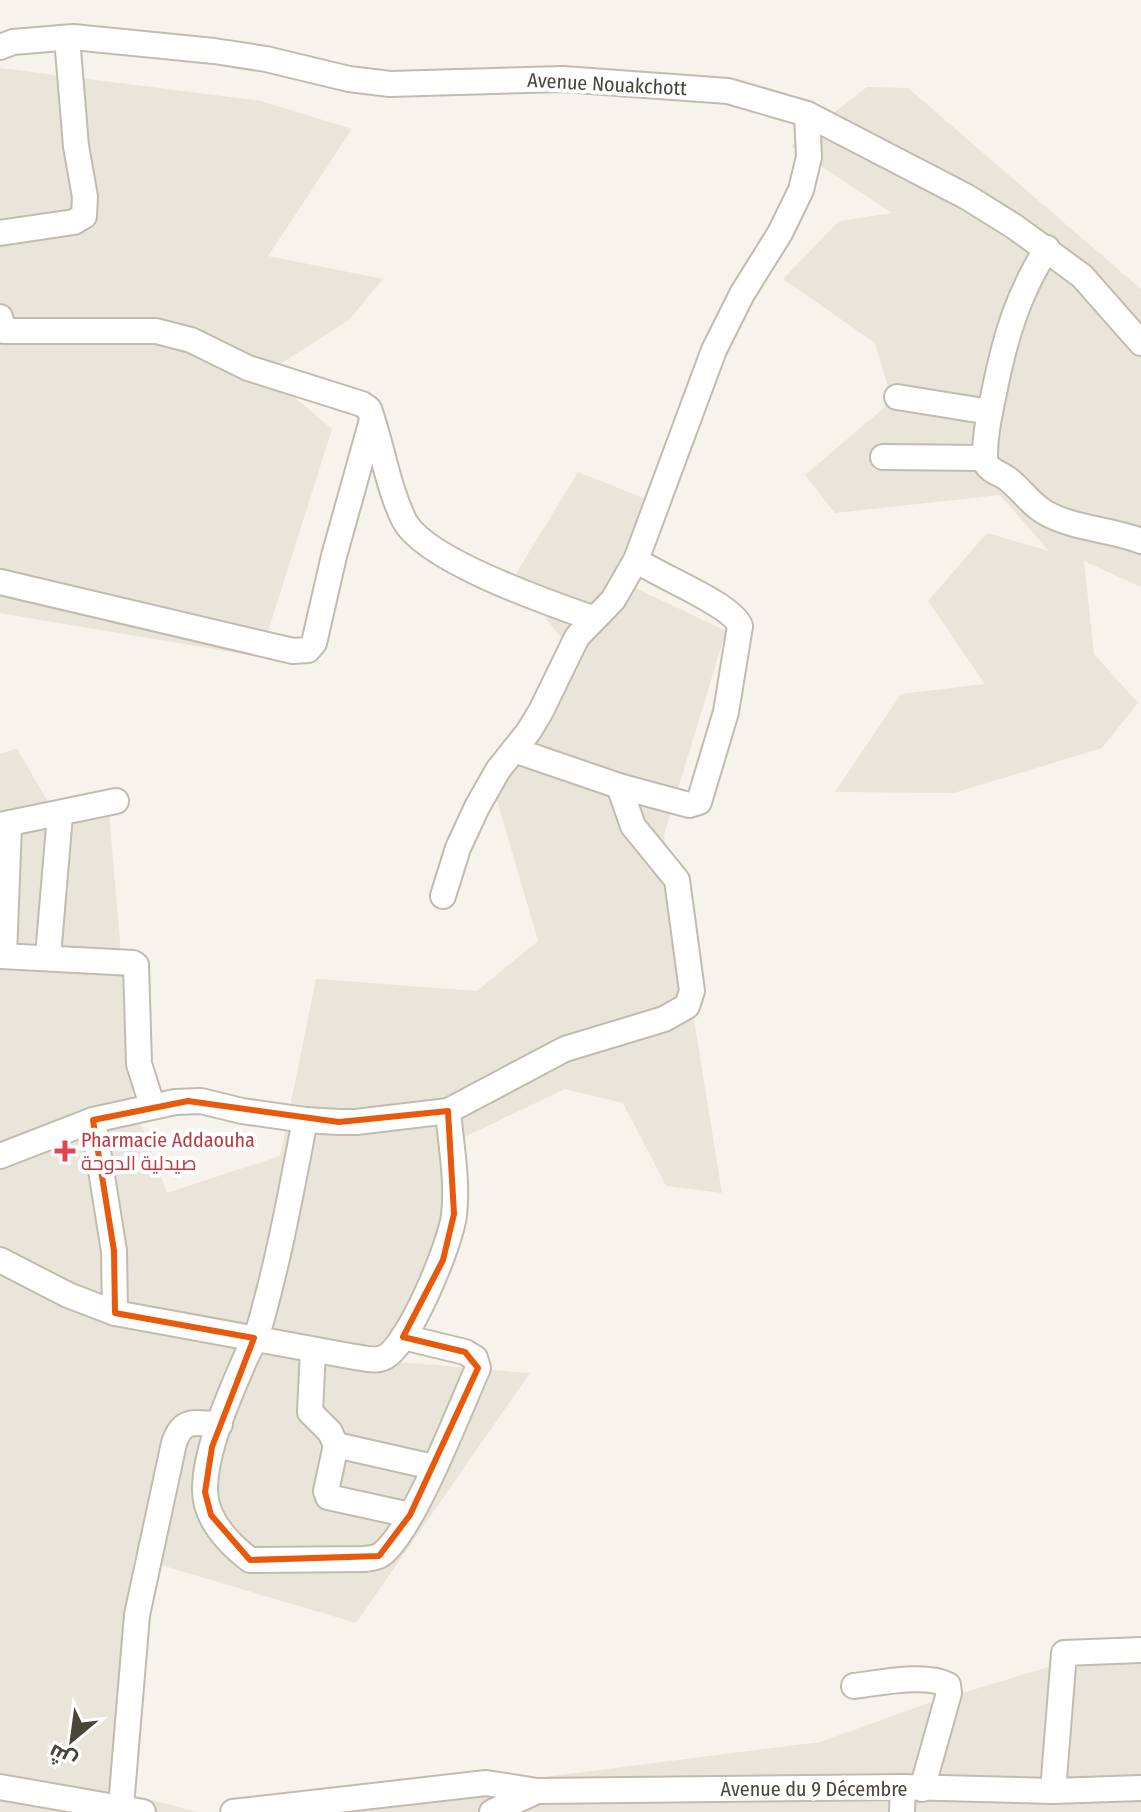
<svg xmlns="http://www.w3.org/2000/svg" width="1141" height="1812" font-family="'Fira Sans Condensed',Cairo,sans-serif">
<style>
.residential{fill:#eae5da}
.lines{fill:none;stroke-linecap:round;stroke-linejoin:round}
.minor-casing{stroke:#c2bbae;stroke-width:28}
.minor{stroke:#fff;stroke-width:24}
.marked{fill:none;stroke:#e8590c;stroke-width:6;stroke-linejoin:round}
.health-dot{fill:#e0444e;stroke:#fff;stroke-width:3}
.labels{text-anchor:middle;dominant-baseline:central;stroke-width:8;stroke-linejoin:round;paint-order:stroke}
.street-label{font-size:20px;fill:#4b4439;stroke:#fff}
.health-label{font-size:20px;fill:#be3a42;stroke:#fff;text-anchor:start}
</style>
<rect width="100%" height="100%" fill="#f6f3ec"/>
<!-- residential -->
<g class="residential">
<polygon points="0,68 261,101 352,129 268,256 383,279 349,320 266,373 332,429 260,657 0,613"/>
<polygon points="867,87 908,88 1141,289 1141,587 1084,561 1094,654 1138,703 1102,748 954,793 835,792 901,694 985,684 928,601 987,533 1049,551 1000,495 835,513 805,475 892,401 875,343 783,279 839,221 892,213 791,146"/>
<polygon points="578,472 651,501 621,581 726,631 664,835 722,1193 666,1186 623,1103 565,1089 456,1141 456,1244 400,1362 530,1373 356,1623 134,1557 109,1789 197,1812 0,1812 0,754 17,748 53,811 109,813 134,1105 167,1193 280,1156 316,979 477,991 538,941 496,797 565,643 514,577"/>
<polygon points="1141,1639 1141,1812 316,1812 458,1788 820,1742 926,1704"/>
</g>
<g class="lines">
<!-- minor casing -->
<g class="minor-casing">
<g id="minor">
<polyline points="0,47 13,42 73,37 214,51 266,59 349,79 390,84 563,79 728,91 807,114 967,197 1015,227 1082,276 1141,343"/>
<polyline points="0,233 74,222 84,216 85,197 76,146 67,38"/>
<path d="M1047,248c-29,47 -41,86 -52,140 -5,24 -11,49 -10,74 6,11 16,11 24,18 14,11 22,25 37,33 29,16 64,16 95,28"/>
<path d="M0,317l4,14h152l35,9 57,28 114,36 7,5c13,36 18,76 35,111 20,40 145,83 188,98"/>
<polyline points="897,397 990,412"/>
<polyline points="883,457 985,458"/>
<polyline points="0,582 293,651 308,650 314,643 334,556 372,420"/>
<path d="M514,750l105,36 70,19 10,-3 27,-90 14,-86c-7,-21 -81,-50 -104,-66"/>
<polyline points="0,825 116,801"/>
<polyline points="443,896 458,848 477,807 498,770 529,731 541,711 577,637 613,600 636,560 714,350 742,294 780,233 801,190 809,157 807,114"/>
<polyline points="0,956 133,963 136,965 139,1064 152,1105"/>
<polyline points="4,956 9,825"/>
<polyline points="48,956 60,815"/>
<polyline points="93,1120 114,1251 115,1313"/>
<path d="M305,1120c-14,72 -27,145 -48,215 -3,7 -7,14 -11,22 -16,37 -41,92 -41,133 0,29 23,53 45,70l115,-1c6,-1 12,-1 17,-5 32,-25 77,-144 96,-186l-3,-10 -10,-6 -62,-15"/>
<polyline points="0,1156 93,1120 175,1102 201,1101 242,1111 305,1120 339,1122 356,1122 448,1111 565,1049 664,1019 687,1006 692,991 677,880 633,826 619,786"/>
<path d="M0,1260l68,35 47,18 240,44c9,1 21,5 30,0 24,-12 66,-114 69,-142 4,-33 -3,-70 -6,-104"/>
<polyline points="313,1350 310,1412 330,1432 336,1445 326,1491 328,1497 410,1515"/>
<polyline points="336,1445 433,1467"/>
<path d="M854,1686c25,-3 72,-13 94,-1l1,8 -27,96"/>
<polyline points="0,1787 143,1812"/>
<polyline points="1053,1791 1064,1653 1141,1650"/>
<path d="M121,1806l16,-191 37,-172c9,-27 22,-19 46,-19"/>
<polyline points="233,1812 486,1783 537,1791"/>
<polyline points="492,1812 537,1791 903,1787 1053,1791 1141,1788"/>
<polyline points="902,1812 903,1787"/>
</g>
</g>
<!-- minor -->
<use href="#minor" class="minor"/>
</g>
<!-- marked area -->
<path class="marked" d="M188,1101l151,21 109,-11 6,103 -11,46 -40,77 62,15 13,16 -68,147 -31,41 -129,4 -39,-45 -6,-23 7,-45 42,-109 -139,-25 -1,-62 -21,-131z"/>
<!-- markers -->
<path class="health-dot" d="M61 1139h8v8h8v8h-8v8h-8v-8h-8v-8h8z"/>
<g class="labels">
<!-- street labels -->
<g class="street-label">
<text transform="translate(607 84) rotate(3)">Avenue Nouakchott</text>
<text x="814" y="1789">Avenue du 9 Décembre</text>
</g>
<!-- health labels -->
<g class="health-label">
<text x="81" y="1140">Pharmacie Addaouha<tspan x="81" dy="23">صيدلية الدوحة</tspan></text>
</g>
</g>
<!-- north arrow -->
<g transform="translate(72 1740) rotate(209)" stroke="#ffffff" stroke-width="6" paint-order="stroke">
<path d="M0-6L14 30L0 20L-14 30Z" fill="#4b4439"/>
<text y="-12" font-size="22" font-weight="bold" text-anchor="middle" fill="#4b4439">ش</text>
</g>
</svg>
